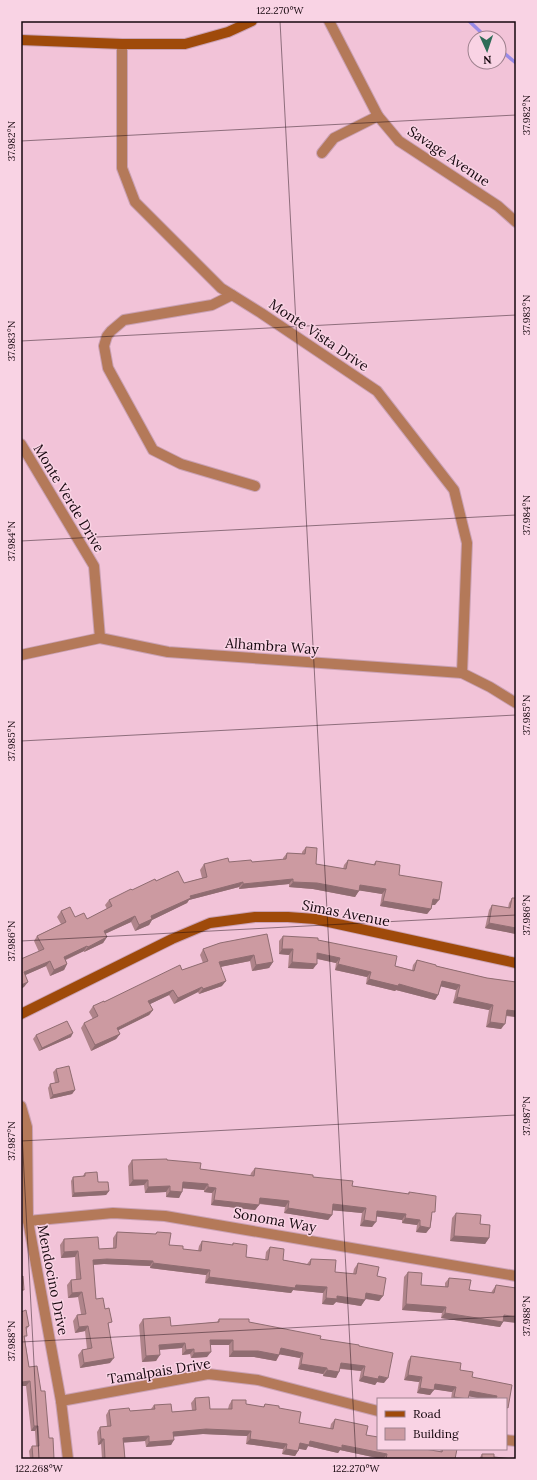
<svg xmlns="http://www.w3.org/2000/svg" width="537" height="1480" font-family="Lora,serif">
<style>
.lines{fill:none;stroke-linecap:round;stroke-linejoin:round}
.stream{stroke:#998be7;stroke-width:3.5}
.street-casing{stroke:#caa1b4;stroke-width:12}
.secondary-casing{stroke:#caa1b4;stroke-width:12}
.street{stroke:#b47959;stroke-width:10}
.secondary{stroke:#9f4a0a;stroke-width:10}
.wall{fill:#af848a}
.shaded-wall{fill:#8f6c71}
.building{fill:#cc9aa1;stroke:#8f6c71}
.ticks{fill:none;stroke:#16070e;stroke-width:1;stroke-opacity:0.45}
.labels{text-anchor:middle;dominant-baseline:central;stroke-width:3;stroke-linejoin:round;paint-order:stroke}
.street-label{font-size:14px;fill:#16070e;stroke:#f9d3e4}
.neatline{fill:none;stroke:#16070e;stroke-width:1.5}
.ticks-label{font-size:10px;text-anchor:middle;fill:#16070e}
</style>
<rect width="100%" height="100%" fill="#f2c3d8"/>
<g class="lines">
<!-- stream -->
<g class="stream">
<polyline points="469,21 487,38"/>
<polyline points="499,49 516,63"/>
</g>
<!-- street casing -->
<g class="street-casing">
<g id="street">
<polyline points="329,21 378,116 399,141 498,206 516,222"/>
<polyline points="122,44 122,168 135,202 221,288 261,313 377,391 454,490 467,543 462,673"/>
<polyline points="322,153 334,138 378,116"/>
<polyline points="232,295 212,305 124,320 111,331 107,336 104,346 108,368 153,450 181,464 255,486"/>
<polyline points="21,444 94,566 100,638"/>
<polyline points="21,655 100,638 168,652 462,673 490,687 516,703"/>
<polyline points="21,1106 27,1127 28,1221 61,1401 68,1459"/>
<polyline points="28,1221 113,1213 165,1216 516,1276"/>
<polyline points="61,1401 208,1374 258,1380 378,1411"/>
<polyline points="506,1440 516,1441"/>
</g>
</g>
<!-- secondary casing -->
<g class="secondary-casing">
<g id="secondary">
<polyline points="21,40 122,44 185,44 228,32 252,21"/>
<polyline points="21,1014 172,939 210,923 255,917 288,917 315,919 516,963"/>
</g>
</g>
<!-- street -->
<use href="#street" class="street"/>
<!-- secondary -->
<use href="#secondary" class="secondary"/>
</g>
<!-- wall -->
<g class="wall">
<polygon points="306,847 316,864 343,869 344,865 348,860 373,865 376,861 399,875 435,905 432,905 431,909 427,914 380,906 382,894 359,890 355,897 313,889 289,887 289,884 239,889 239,887 189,900 187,903 152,920 149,925 135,931 131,922 105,934 107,937 103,943 84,952 84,951 66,960 67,964 64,970 50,976 46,966 25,975 24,987 21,959 39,952 34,941 37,936 61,924 57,917 61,911 75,917 87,919 107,909 105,905 109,900 156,881 184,883 202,878 200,870 204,864 229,862 252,862 283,860 283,858 287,853 302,854 302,852"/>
<polygon points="512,898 516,934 485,928 489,910 492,905 508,908 509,903"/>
<polygon points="283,936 318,940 395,966 412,970 413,965 417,960 436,966 487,978 516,982 516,1017 506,1016 501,1029 486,1027 489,1010 453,1003 456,990 441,986 438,995 435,1000 396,990 395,991 366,984 367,977 335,970 336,963 317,959 313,969 288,968 289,955 279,954 279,941"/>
<polygon points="220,943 273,962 269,968 252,971 250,961 220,967 222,986 199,994 198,992 174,1004 169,995 150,1004 153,1010 149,1015 118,1030 120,1034 116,1039 91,1051 81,1028 84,1023 93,1019 89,1012 93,1006 104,1002 182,970 203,963 200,955 203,949"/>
<polygon points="36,1035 71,1037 39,1051 33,1039"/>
<polygon points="56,1069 75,1090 72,1094 50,1099 48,1088 50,1084 55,1083 53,1072"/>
<polygon points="132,1160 167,1160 200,1169 250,1176 251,1173 255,1168 313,1177 352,1186 408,1194 409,1192 432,1217 430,1228 426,1233 416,1232 417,1225 402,1223 402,1220 376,1216 372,1227 360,1226 362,1213 332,1210 332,1215 328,1220 284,1213 285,1207 259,1204 259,1205 255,1210 211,1205 212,1193 204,1192 204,1190 183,1188 179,1198 166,1197 166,1192 145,1193 144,1185 129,1186 128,1166"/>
<polygon points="85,1173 109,1191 106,1195 72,1197 71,1181 73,1177 82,1177"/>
<polygon points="456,1213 480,1224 489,1238 485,1244 450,1241 452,1218"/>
<polygon points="117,1232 155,1234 157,1232 169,1245 183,1249 198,1251 199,1246 202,1241 232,1245 233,1243 246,1257 265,1260 266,1252 270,1247 283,1260 307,1264 311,1259 335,1272 353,1274 354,1269 358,1263 377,1276 383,1296 379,1301 365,1299 365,1300 361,1306 336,1302 333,1305 322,1304 323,1293 293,1290 291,1293 205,1283 206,1275 157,1269 150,1268 150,1266 104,1264 93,1265 96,1299 105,1309 109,1326 110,1363 80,1368 78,1355 82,1350 87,1349 85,1331 75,1333 73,1321 77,1315 81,1314 78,1297 68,1298 67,1285 71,1280 76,1280 75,1257 61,1258 60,1245 64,1239 99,1249 113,1248 113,1238"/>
<polygon points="408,1272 421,1285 445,1287 445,1283 449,1278 469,1290 491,1293 492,1291 496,1285 503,1322 500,1327 441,1318 442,1313 402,1310 404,1277"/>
<polygon points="21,1312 29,1326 26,1330 25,1339 29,1367 49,1438 54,1459 30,1459 29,1451 32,1446 36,1446 35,1431 31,1431 26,1386"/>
<polygon points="143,1319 171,1326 217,1322 219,1319 249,1322 320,1339 359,1346 384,1383 377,1382 375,1385 359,1381 361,1371 340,1369 336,1378 323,1376 323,1374 298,1369 300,1358 280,1354 276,1361 254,1357 229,1357 229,1345 210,1345 207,1357 191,1358 190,1354 182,1355 182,1348 160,1350 156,1361 142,1362 139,1325"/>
<polygon points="411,1356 460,1370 472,1377 506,1399 484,1399 469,1396 469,1399 451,1399 452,1392 434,1389 430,1395 417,1393 419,1382 404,1380 408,1361"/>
<polygon points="195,1398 210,1409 228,1409 229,1405 232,1400 246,1404 263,1407 265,1404 279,1408 299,1423 330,1429 331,1424 335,1419 366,1435 378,1449 440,1452 441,1449 457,1449 455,1459 382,1459 340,1450 338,1453 308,1446 306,1450 299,1449 298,1451 295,1456 282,1454 283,1449 246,1444 247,1436 203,1434 174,1436 171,1445 146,1447 145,1441 124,1442 125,1459 102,1459 101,1444 98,1445 97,1432 100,1427 107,1426 106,1415 109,1410 130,1411 151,1409 154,1405 172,1412 192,1410 191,1403"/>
<polygon points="482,1454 494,1457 513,1459 479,1459"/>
</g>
<!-- shaded-wall -->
<g class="shaded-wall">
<polygon points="293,879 289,884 239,889 243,884"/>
<polygon points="243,882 239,887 189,900 187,903 152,920 149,925 135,931 139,925 151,916 190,896"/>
<polygon points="293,882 317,883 359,891 355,897 313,889 289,887"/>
<polygon points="360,885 386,889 382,894 356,890"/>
<polygon points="433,899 439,900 435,905 429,905"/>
<polygon points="383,901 431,909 427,914 380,906"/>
<polygon points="135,916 131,922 100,936 104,931"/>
<polygon points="489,923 516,928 516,934 485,928"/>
<polygon points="107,937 103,943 84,952 88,947"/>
<polygon points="87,946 84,951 60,962 64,957"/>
<polygon points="282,949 293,949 289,955 279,954"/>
<polygon points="317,953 340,958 336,963 314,958"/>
<polygon points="254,955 250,961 215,968 219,962"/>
<polygon points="50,961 46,966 21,977 24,972"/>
<polygon points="273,962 269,968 252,971 256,965"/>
<polygon points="292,962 317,964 313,969 288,968"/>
<polygon points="67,964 64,970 50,976 54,970"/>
<polygon points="338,964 371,972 367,977 335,970"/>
<polygon points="369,979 399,984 438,995 435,1000 396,990 395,991 366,984"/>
<polygon points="226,981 222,986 199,994 203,989"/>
<polygon points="442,981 460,985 456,990 439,986"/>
<polygon points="28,982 24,987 21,989 21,985"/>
<polygon points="202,987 198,992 174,1004 178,998"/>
<polygon points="173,990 169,995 144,1007 148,1001"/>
<polygon points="457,997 493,1005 489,1010 453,1003"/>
<polygon points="153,1010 149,1015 113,1033 117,1028"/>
<polygon points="507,1010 516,1011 516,1017 504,1015"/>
<polygon points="490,1022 505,1024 501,1029 486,1027"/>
<polygon points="73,1033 71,1037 39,1051 42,1048"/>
<polygon points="120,1034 116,1039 91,1051 95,1045"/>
<polygon points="75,1090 72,1094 50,1099 53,1095"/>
<polygon points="133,1180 148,1180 144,1185 129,1186"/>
<polygon points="183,1182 208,1184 204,1190 179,1188"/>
<polygon points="170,1186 166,1192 145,1193 148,1187"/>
<polygon points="208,1187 216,1188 212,1193 204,1192"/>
<polygon points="109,1191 106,1195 72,1197 74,1193"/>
<polygon points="170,1191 182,1192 179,1198 166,1197"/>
<polygon points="260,1198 289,1201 285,1207 256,1203"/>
<polygon points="214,1200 259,1205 255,1210 211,1205"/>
<polygon points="333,1204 366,1208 362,1213 329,1210"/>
<polygon points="288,1208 332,1215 328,1220 284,1213"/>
<polygon points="377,1211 406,1214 402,1220 373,1216"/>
<polygon points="405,1218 420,1220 417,1225 402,1223"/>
<polygon points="364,1220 376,1222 372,1227 360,1226"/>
<polygon points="420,1226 430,1228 426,1233 416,1232"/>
<polygon points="454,1236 489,1238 485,1244 450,1241"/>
<polygon points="78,1251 75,1257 61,1258 64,1252"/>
<polygon points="107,1259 153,1261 150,1266 104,1264 89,1265 93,1260"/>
<polygon points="153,1263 210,1270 206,1275 150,1268"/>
<polygon points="209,1277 296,1285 327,1287 323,1293 293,1290 291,1293 205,1283"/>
<polygon points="82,1292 78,1297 68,1298 72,1293"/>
<polygon points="366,1293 383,1296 379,1301 362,1298"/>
<polygon points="337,1296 365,1300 361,1306 336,1302 333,1305 322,1304 326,1298"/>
<polygon points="406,1304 446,1307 442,1313 402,1310"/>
<polygon points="445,1313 503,1322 500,1327 441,1318"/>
<polygon points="504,1315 516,1317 516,1323 500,1321"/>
<polygon points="88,1326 85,1331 75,1333 79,1327"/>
<polygon points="210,1340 233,1340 229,1345 206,1345"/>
<polygon points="185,1343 182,1348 155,1350 159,1345"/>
<polygon points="281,1348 303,1353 300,1358 277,1354"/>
<polygon points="194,1349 190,1354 182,1355 186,1350"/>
<polygon points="233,1351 258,1351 279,1355 276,1361 254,1357 229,1357"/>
<polygon points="211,1352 207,1357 191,1358 194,1353"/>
<polygon points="160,1355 156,1361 142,1362 146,1356"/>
<polygon points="114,1358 110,1363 80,1368 84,1363"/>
<polygon points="341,1363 365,1366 361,1371 337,1368"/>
<polygon points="301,1364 327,1368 323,1374 298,1369"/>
<polygon points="327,1370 339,1372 336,1378 323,1376"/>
<polygon points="408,1375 422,1377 419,1382 404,1380"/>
<polygon points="363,1376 379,1376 388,1378 384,1383 377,1382 375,1385 359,1381"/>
<polygon points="30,1381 26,1386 21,1386 21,1382"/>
<polygon points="435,1384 456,1387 452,1392 431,1389"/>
<polygon points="420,1388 434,1390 430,1395 417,1393"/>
<polygon points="470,1391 497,1396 495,1399 484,1399 467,1396"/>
<polygon points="454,1397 468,1399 453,1399"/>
<polygon points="34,1426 38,1426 35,1431 31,1431"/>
<polygon points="206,1429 251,1431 247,1436 203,1434 170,1437 173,1432"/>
<polygon points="149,1436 145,1441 120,1443 123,1438"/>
<polygon points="101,1439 104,1439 101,1444 98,1445"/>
<polygon points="250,1439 287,1444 283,1449 246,1444"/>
<polygon points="174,1440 171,1445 146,1447 149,1442"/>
<polygon points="310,1441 342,1445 387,1454 383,1459 382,1459 340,1450 338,1453 308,1446 306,1450 296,1448 300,1443"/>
<polygon points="286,1449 298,1451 295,1456 282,1454"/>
</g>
<!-- building -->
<g class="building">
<polygon points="306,847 317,848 316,864 346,869 348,860 375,865 376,861 400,865 399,875 442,882 439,900 433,899 431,909 383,901 386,889 360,885 359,891 317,883 293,882 293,879 243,884 243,882 190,896 191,898 151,916 152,919 139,925 135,916 104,931 107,937 88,947 87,946 64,957 67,964 54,970 50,961 24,972 28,982 21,985 21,959 44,949 37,936 66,922 61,911 70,907 75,917 84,913 87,919 112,906 109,900 131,889 132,890 155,879 156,881 178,871 184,883 207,877 204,864 228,858 229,862 251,860 252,862 286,859 287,853 305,854"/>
<polygon points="512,898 516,898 516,928 489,923 492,905 510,908"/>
<polygon points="267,934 273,962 256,965 254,955 219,962 226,981 203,989 202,987 178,998 173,990 148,1001 153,1010 117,1028 120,1034 95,1045 84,1023 98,1016 93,1006 104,1001 104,1002 180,965 182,970 208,961 203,949 220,943"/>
<polygon points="283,936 318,938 318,940 397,956 395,966 414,971 417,960 436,965 436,966 487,978 516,982 516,1011 507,1010 505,1024 490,1022 493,1005 457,997 460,985 442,981 438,995 399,984 398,986 369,979 371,972 338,964 340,958 317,953 317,964 292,962 293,949 282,949"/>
<polygon points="67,1021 73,1033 42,1048 36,1035"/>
<polygon points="69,1066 75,1090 53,1095 50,1084 59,1082 56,1069"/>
<polygon points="167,1159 167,1160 201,1163 200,1169 254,1176 255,1168 313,1175 313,1177 353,1181 352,1186 409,1194 409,1192 436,1196 435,1212 432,1212 430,1228 420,1226 420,1220 405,1218 406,1214 377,1211 376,1222 364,1220 366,1208 333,1204 332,1215 288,1208 289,1201 260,1198 259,1205 214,1200 216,1188 208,1187 208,1184 183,1182 182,1192 170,1191 170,1186 148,1187 148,1180 133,1180 132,1160"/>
<polygon points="97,1172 98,1182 108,1182 109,1191 74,1193 73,1177 85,1176 85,1173"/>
<polygon points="456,1213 481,1215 480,1224 490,1225 489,1238 454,1236"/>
<polygon points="117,1232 156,1234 157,1232 171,1233 169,1245 183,1246 183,1249 201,1251 202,1241 233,1245 233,1243 247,1245 246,1257 268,1260 270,1247 284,1249 283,1260 310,1265 311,1259 336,1260 335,1272 356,1274 358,1263 379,1267 377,1276 386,1278 383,1296 366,1293 365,1300 337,1296 337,1299 326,1298 327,1287 296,1285 295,1288 209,1277 210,1270 161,1264 153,1263 153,1261 107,1259 93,1260 96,1299 103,1298 105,1309 109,1308 112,1322 108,1323 114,1358 84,1363 82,1350 92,1348 88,1326 79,1327 77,1315 86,1314 82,1292 72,1293 71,1280 81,1279 78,1251 64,1252 64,1239 98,1237 99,1249 116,1248"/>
<polygon points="408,1272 422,1273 421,1285 448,1287 449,1278 471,1280 469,1290 494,1293 496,1285 516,1288 516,1317 504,1315 503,1322 445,1313 446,1307 406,1304"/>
<polygon points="23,1276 24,1290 21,1290 21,1277"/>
<polygon points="26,1310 29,1326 26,1327 27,1336 24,1336 29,1367 37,1366 41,1391 45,1391 49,1438 53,1438 54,1459 33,1459 32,1446 39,1446 38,1426 34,1426 30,1381 21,1382 21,1312"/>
<polygon points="170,1317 171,1326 219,1322 219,1319 249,1319 249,1322 321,1336 320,1339 359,1345 359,1346 393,1353 388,1378 379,1376 378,1379 363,1376 365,1366 341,1363 339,1372 327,1370 327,1368 301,1364 303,1353 281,1348 279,1355 258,1351 233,1351 233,1340 210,1340 211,1352 194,1353 194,1349 186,1350 185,1343 159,1345 160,1355 146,1356 143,1319"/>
<polygon points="411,1356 461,1363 460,1370 473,1372 472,1377 512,1385 508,1408 506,1407 506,1399 496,1399 497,1396 470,1391 468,1399 454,1397 456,1387 435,1384 434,1390 420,1388 422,1377 408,1375"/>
<polygon points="209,1397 210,1409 232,1409 232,1400 246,1400 246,1404 264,1407 265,1404 279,1406 279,1408 301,1412 299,1423 333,1429 335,1419 368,1426 366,1435 378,1437 378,1449 425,1449 442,1452 443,1449 457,1449 455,1459 386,1459 387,1454 342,1445 342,1448 310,1441 309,1445 300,1443 298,1451 286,1449 287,1444 250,1439 251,1431 206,1429 173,1432 174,1440 149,1442 149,1436 123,1438 125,1459 105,1459 104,1439 101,1439 100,1427 111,1426 109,1410 129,1408 130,1411 155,1409 154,1405 171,1404 172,1412 196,1410 195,1398"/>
<polygon points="482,1454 494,1454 494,1457 513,1459 482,1459"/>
</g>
<!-- ticks -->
<path class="ticks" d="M280,21l76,1438M21,141l495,-26M21,341l495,-26M21,541l495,-26M21,741l495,-26M21,941l495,-26M21,1115l18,344M21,1141l495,-26M21,1342l495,-26"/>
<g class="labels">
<!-- street labels -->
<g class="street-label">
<text transform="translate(449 156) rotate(34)">Savage Avenue</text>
<text transform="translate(319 335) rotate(34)">Monte Vista Drive</text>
<text transform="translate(69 498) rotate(59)">Monte Verde Drive</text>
<text transform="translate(272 646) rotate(4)">Alhambra Way</text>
<text transform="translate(346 913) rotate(11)">Simas Avenue</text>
<text transform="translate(275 1220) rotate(10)">Sonoma Way</text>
<text transform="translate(53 1280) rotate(79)">Mendocino Drive</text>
<text transform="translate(159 1371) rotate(-9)">Tamalpais Drive</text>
</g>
</g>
<!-- border -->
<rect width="537" height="1480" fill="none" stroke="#f9d3e4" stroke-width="44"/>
<!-- legend -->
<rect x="377" y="1398" width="130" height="52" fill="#f9d3e4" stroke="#9e818e"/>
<rect x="385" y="1411" width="20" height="6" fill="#9f4a0a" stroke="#9e818e"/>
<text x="413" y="1418" font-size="12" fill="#16070e">Road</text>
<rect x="385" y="1428" width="20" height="12" fill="#cc9aa1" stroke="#9e818e"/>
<text x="413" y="1438" font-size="12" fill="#16070e">Building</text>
<!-- north arrow -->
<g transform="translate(487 50) rotate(177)"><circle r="19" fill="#f9d3e4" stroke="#9e818e"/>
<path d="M0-3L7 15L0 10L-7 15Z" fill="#2e6c58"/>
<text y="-6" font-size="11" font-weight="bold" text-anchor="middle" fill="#16070e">N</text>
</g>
<rect x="22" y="22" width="493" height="1436" class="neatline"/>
<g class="ticks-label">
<text x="280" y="14">122.270°W</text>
<text transform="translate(526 115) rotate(-90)" y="4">37.982°N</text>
<text transform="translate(11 141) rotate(-90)" y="4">37.982°N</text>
<text transform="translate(526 315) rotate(-90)" y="4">37.983°N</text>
<text transform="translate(11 341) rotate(-90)" y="4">37.983°N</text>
<text transform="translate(526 515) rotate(-90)" y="4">37.984°N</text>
<text transform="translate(11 541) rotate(-90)" y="4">37.984°N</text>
<text transform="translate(526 715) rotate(-90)" y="4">37.985°N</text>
<text transform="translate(11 741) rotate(-90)" y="4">37.985°N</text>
<text transform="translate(526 915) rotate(-90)" y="4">37.986°N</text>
<text transform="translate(11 941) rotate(-90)" y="4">37.986°N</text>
<text transform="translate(526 1116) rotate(-90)" y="4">37.987°N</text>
<text transform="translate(11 1141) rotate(-90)" y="4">37.987°N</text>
<text transform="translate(526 1316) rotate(-90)" y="4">37.988°N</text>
<text transform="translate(11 1341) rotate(-90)" y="4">37.988°N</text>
<text x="39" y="1472">122.268°W</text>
<text x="356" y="1472">122.270°W</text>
</g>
</svg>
